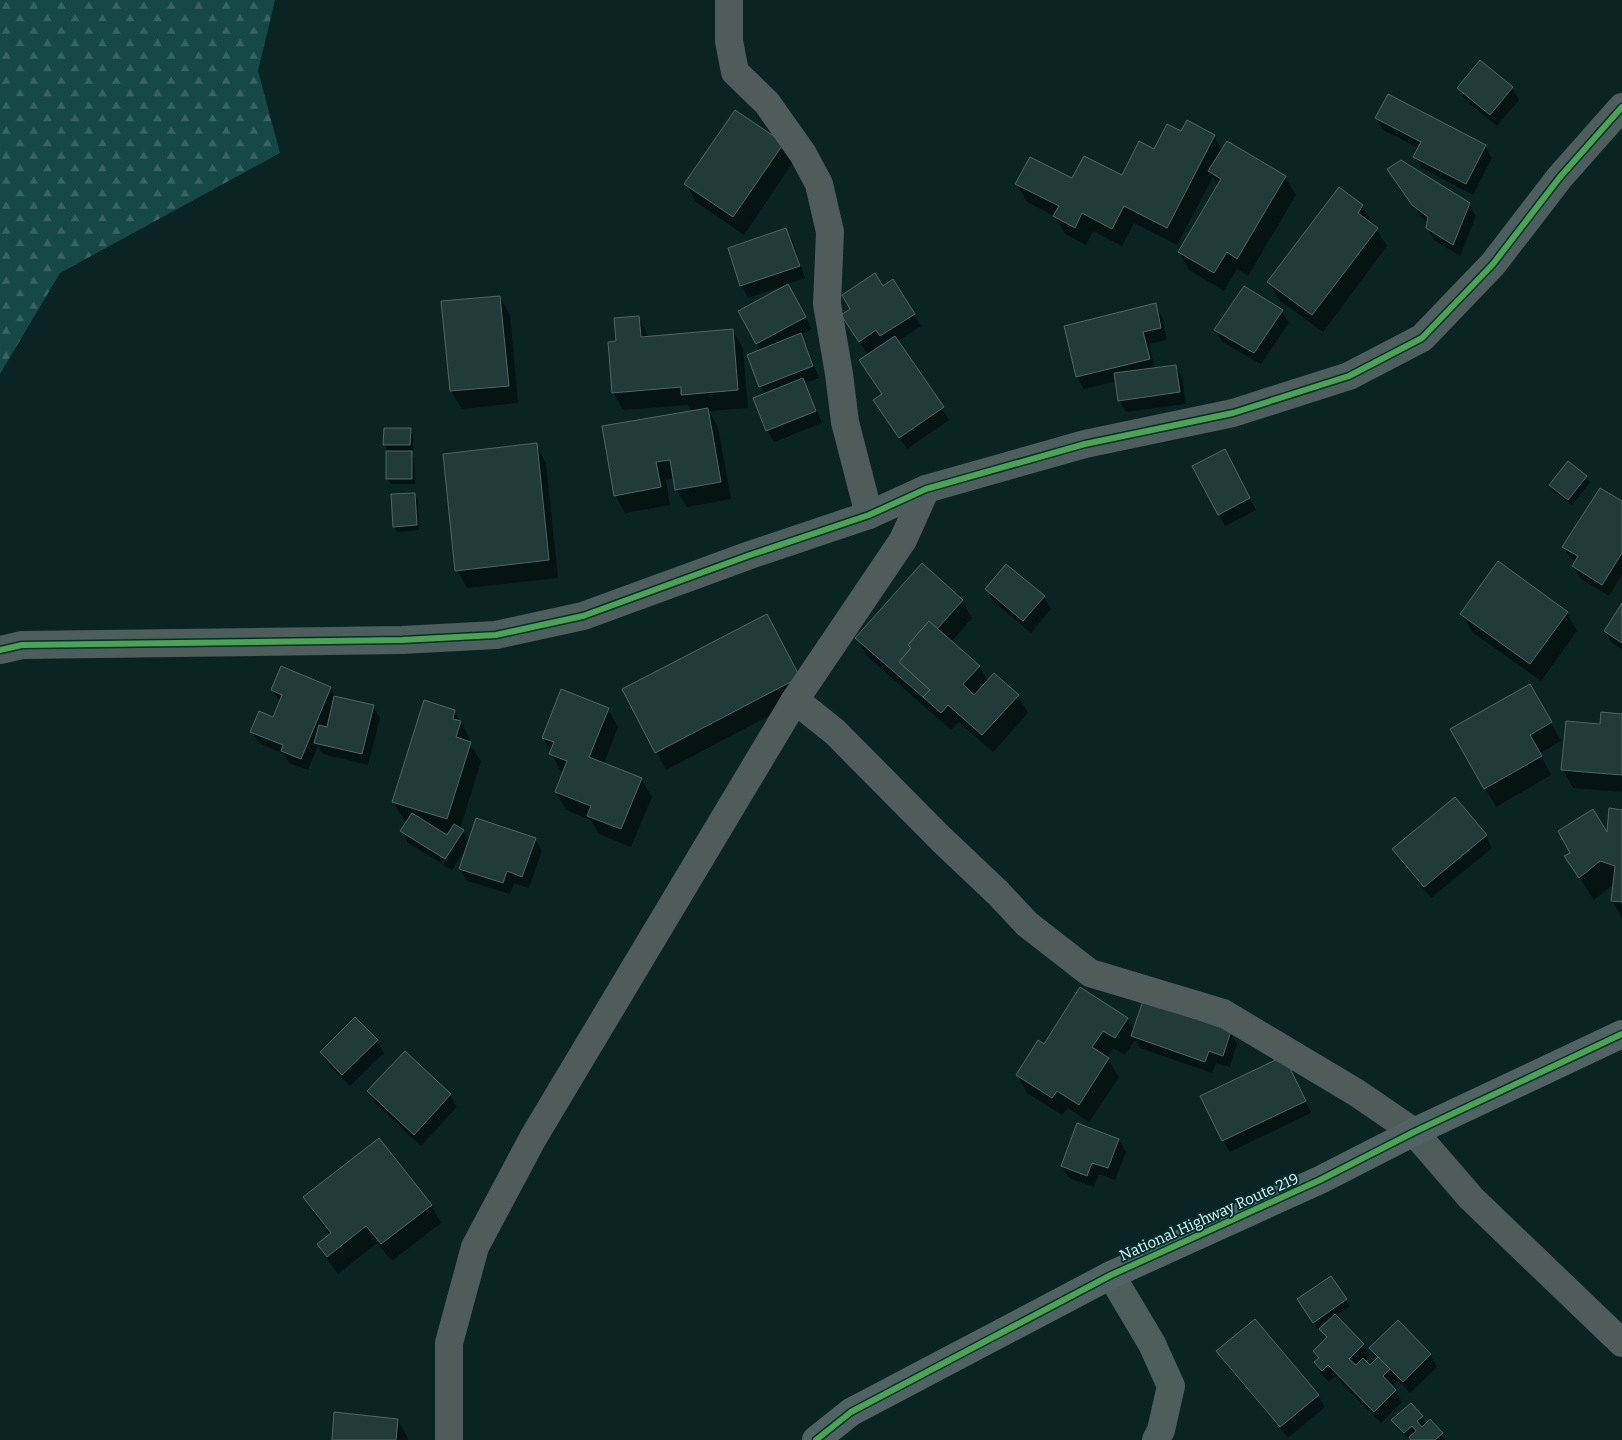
<svg xmlns="http://www.w3.org/2000/svg" width="1622" height="1440" font-family="Bitter,serif">
<style>
.forest{fill:url(#forest-firs)}
.shadow{fill:#0007;fill-rule:evenodd}
.building{fill:#203b3a;stroke:#526666}
.lines{fill:none;stroke-linecap:round;stroke-linejoin:round}
.street{stroke:#505b5b;stroke-width:28}
.secondary{stroke:#4e5e5d;stroke-width:28}
.highway{stroke:#506261;stroke-width:28}
.cycleway-casing{stroke:#002e2e;stroke-width:9}
.cycleway{stroke:#4ca352;stroke-width:6}
.labels{text-anchor:middle;dominant-baseline:central;stroke-width:4;stroke-linejoin:round;paint-order:stroke}
.street-label{font-size:15px;fill:#e2f9f8;stroke:#002e2e}
</style>
<defs>
<pattern id="forest-firs" width="22" height="20" patternUnits="userSpaceOnUse" patternTransform="scale(1.25)"><rect width="22" height="20" fill="#154847"/><path d="M5 1l3.5 6h-7zM16 11l3.5 6h-7z" fill="#376362"/></pattern>
</defs>
<rect width="100%" height="100%" fill="#0a2424"/>
<!-- forest -->
<polygon class="forest" points="0,0 275,0 258,71 280,153 60,273 0,374"/>
<!-- shadow -->
<g class="shadow">
<polygon points="1458,88 1512,88 1519,100 1497,126 1465,100"/>
<polygon points="1376,118 1485,146 1492,158 1473,195 1422,168 1415,157 1419,148 1383,130"/>
<polygon points="1182,133 1214,136 1222,150 1227,142 1285,177 1296,195 1248,276 1237,269 1224,291 1189,270 1179,252 1218,186 1213,177 1177,245 1134,223 1122,246 1093,231 1086,245 1065,234 1055,216 1027,202 1017,184 1122,177 1155,151"/>
<polygon points="783,144 793,162 744,235 696,202 686,184"/>
<polygon points="1389,170 1469,204 1476,216 1460,256 1434,240 1427,227 1428,223 1421,217"/>
<polygon points="1339,189 1362,206 1387,246 1323,332 1279,300 1269,282"/>
<polygon points="786,229 793,241 805,278 748,298 742,286 729,249"/>
<polygon points="883,288 914,315 921,326 898,341 949,420 907,449 882,412 883,395 868,355 850,327"/>
<polygon points="500,297 510,315 518,403 462,409 451,391"/>
<polygon points="795,298 812,329 800,335 807,347 819,378 805,383 822,423 774,442 767,430 765,394 749,356 761,351 740,311"/>
<polygon points="1155,305 1162,317 1167,340 1149,344 1155,369 1176,367 1182,378 1186,404 1126,412 1119,400 1117,381 1084,389 1077,377 1065,327"/>
<polygon points="1282,311 1289,323 1261,364 1222,342 1215,330"/>
<polygon points="638,317 649,338 732,330 743,348 748,408 709,411 718,427 731,499 687,507 676,489 674,478 666,480 670,505 625,513 615,495 692,412 688,405 623,410 613,392 618,343"/>
<polygon points="385,429 410,429 413,435 413,451 410,451 414,458 415,484 391,484 387,479 389,453 385,445"/>
<polygon points="536,445 546,463 558,578 467,588 457,570"/>
<polygon points="1568,462 1586,477 1590,482 1572,505 1553,491 1550,485"/>
<polygon points="1231,463 1256,510 1225,526 1219,514"/>
<polygon points="414,494 418,500 419,530 397,532 394,526"/>
<polygon points="1622,503 1622,575 1609,596 1580,578 1573,566 1576,562 1571,559 1564,547"/>
<polygon points="986,589 1044,597 1051,609 1031,633 993,601"/>
<polygon points="962,601 972,618 951,642 979,666 988,682 1018,696 1028,713 993,752 959,722 951,730 867,656 857,638"/>
<polygon points="1622,605 1622,649 1612,643 1605,631"/>
<polygon points="1567,613 1577,631 1541,681 1472,632 1462,614"/>
<polygon points="767,616 809,695 666,770 624,690"/>
<polygon points="1530,686 1561,741 1540,753 1551,775 1496,807 1452,730"/>
<polygon points="330,688 336,697 373,706 380,718 368,765 323,754 318,746 308,770 289,763 284,754 259,743 252,732 274,719 281,703 272,690"/>
<polygon points="608,709 618,727 604,764 641,779 652,797 631,847 599,834 591,820 566,810 556,792 563,773 561,772 543,737"/>
<path d="M454,711l11,18 5,11 -1,3 12,18 -21,68 3,1 6,12 66,-3 7,12 -13,37 -15,-5 -4,11 -43,-13 -7,-12 6,-21 -14,22 -9,-5 12,-19h-3l-11,17 -33,-20 -7,-12 7,-10 -4,-1 -11,-18zM439,831l11,3 -2,3z"/>
<polygon points="1622,715 1622,792 1573,788 1563,770 1602,726"/>
<polygon points="1622,811 1622,918 1612,901 1614,884 1594,900 1566,857 1608,836"/>
<polygon points="1486,836 1492,848 1431,898 1401,861 1394,850"/>
<polygon points="1127,1018 1134,1031 1230,1032 1237,1044 1230,1067 1216,1063 1212,1073 1140,1048 1135,1040 1125,1055 1113,1048 1107,1058 1119,1077 1089,1122 1068,1108 1062,1115 1027,1093 1017,1075 1044,1045"/>
<polygon points="377,1041 384,1053 350,1086 328,1064 322,1052"/>
<polygon points="405,1053 450,1095 457,1107 421,1146 375,1103 369,1091"/>
<polygon points="1291,1069 1311,1113 1230,1152 1223,1140"/>
<polygon points="1078,1125 1119,1140 1126,1152 1115,1180 1099,1174 1094,1187 1069,1178 1062,1166"/>
<polygon points="304,1198 431,1205 441,1223 392,1261 377,1243 338,1274 329,1262 318,1244 330,1235 315,1215"/>
<polygon points="1330,1277 1350,1306 1335,1316 1363,1344 1370,1356 1365,1361 1370,1366 1378,1359 1371,1348 1430,1355 1437,1367 1410,1393 1398,1380 1391,1386 1402,1402 1381,1423 1335,1376 1329,1382 1322,1375 1316,1363 1319,1360 1314,1352 1327,1339 1321,1329 1329,1322 1328,1321 1317,1328 1301,1305"/>
<polygon points="1218,1351 1318,1396 1325,1407 1288,1438 1225,1363"/>
<polygon points="1410,1404 1422,1417 1426,1425 1430,1421 1445,1440 1412,1440 1410,1436 1408,1438 1393,1420"/>
<polygon points="398,1420 408,1438 408,1440 333,1440"/>
</g>
<!-- building -->
<g class="building">
<polygon points="1480,60 1513,87 1490,115 1457,88"/>
<polygon points="1388,94 1486,145 1466,184 1413,157 1421,142 1375,118"/>
<polygon points="735,110 784,143 733,217 684,184"/>
<polygon points="1187,120 1215,135 1167,228 1124,206 1112,229 1082,213 1075,228 1053,216 1059,206 1015,184 1030,157 1072,178 1084,156 1122,175 1139,141 1154,149 1167,124 1181,131"/>
<polygon points="1227,141 1286,176 1237,259 1227,252 1214,273 1178,252 1221,179 1208,171"/>
<polygon points="1401,160 1470,203 1453,245 1426,228 1428,217 1412,205 1387,169"/>
<polygon points="1339,187 1363,205 1358,213 1378,228 1312,315 1267,282"/>
<polygon points="786,228 800,266 740,286 728,248"/>
<polygon points="875,273 883,286 893,279 915,314 880,336 876,330 859,342 841,315 850,309 842,295"/>
<polygon points="788,284 806,317 756,344 738,311"/>
<polygon points="1244,286 1283,310 1254,353 1214,330"/>
<polygon points="500,296 509,386 450,391 441,301"/>
<polygon points="1156,303 1161,328 1143,332 1150,359 1076,377 1064,326"/>
<polygon points="639,316 641,337 733,329 738,390 681,395 681,387 612,393 608,342 616,341 614,318"/>
<polygon points="801,333 813,366 759,387 747,355"/>
<polygon points="895,336 944,407 899,438 873,400 882,394 859,360"/>
<polygon points="1176,365 1180,392 1118,401 1114,373"/>
<polygon points="803,378 816,411 766,431 753,398"/>
<polygon points="708,408 721,482 675,490 670,460 656,462 661,487 614,496 602,426"/>
<polygon points="384,428 411,428 410,445 383,445"/>
<polygon points="537,443 549,560 455,571 443,454"/>
<polygon points="1225,449 1250,498 1218,515 1192,466"/>
<rect x="386" y="451" width="26" height="28"/>
<polygon points="1568,461 1587,476 1568,500 1549,485"/>
<polygon points="1600,488 1622,501 1622,553 1602,585 1572,566 1578,556 1562,547"/>
<polygon points="415,493 417,525 393,527 391,494"/>
<polygon points="1498,561 1568,612 1530,664 1460,614"/>
<polygon points="922,563 963,600 937,629 929,621 908,645 911,648 899,662 930,690 923,697 855,638"/>
<polygon points="1006,564 1045,596 1023,621 985,589"/>
<polygon points="1622,603 1622,643 1604,631"/>
<polygon points="767,614 800,677 655,753 622,689"/>
<polygon points="929,621 980,666 963,684 974,695 994,673 1019,695 982,735 948,705 941,713 923,697 930,690 899,662 911,648 908,645"/>
<polygon points="281,666 331,687 301,759 281,751 283,745 250,732 259,711 273,717 282,695 271,690"/>
<polygon points="1530,684 1552,722 1530,735 1542,756 1484,789 1450,729"/>
<polygon points="561,689 609,708 589,757 642,778 621,829 587,816 591,806 555,792 567,761 549,754 554,742 542,738"/>
<polygon points="334,696 374,705 362,754 314,743 319,725 327,727"/>
<polygon points="424,700 455,710 453,719 461,721 456,737 471,742 447,819 392,802"/>
<polygon points="1601,712 1622,714 1622,775 1561,770 1566,721 1600,724"/>
<polygon points="1455,797 1487,835 1424,887 1392,849"/>
<polygon points="1609,808 1622,810 1622,902 1611,901 1615,866 1600,861 1579,878 1564,856 1570,853 1558,831 1593,809 1607,832"/>
<polygon points="412,813 447,835 454,824 464,830 445,859 400,831"/>
<polygon points="476,818 536,838 522,877 507,871 503,883 459,869"/>
<polygon points="1080,987 1128,1018 1115,1038 1103,1031 1092,1047 1109,1058 1079,1105 1057,1091 1052,1098 1016,1075 1038,1040 1044,1044"/>
<polygon points="1143,1001 1231,1031 1223,1056 1209,1051 1205,1062 1131,1036"/>
<polygon points="355,1017 378,1040 342,1075 320,1052"/>
<polygon points="405,1051 451,1094 414,1135 367,1091"/>
<polygon points="1284,1056 1306,1101 1222,1141 1200,1096"/>
<polygon points="1077,1123 1119,1139 1108,1168 1092,1163 1087,1176 1061,1166"/>
<polygon points="379,1138 432,1205 381,1244 366,1226 327,1257 317,1244 331,1233 303,1197"/>
<polygon points="1331,1276 1347,1299 1313,1323 1297,1299"/>
<polygon points="1335,1314 1364,1344 1349,1359 1356,1365 1363,1358 1370,1365 1378,1357 1390,1369 1383,1376 1396,1390 1374,1412 1328,1365 1322,1371 1314,1362 1319,1358 1313,1351 1327,1337 1319,1329"/>
<polygon points="1255,1319 1319,1395 1280,1427 1216,1351"/>
<polygon points="1398,1320 1431,1354 1403,1382 1369,1348"/>
<polygon points="1411,1403 1423,1416 1417,1421 1422,1427 1430,1419 1443,1433 1435,1440 1411,1440 1409,1437 1416,1431 1412,1426 1404,1433 1391,1420"/>
<polygon points="334,1412 398,1419 396,1440 332,1440"/>
</g>
<g class="lines">
<!-- street -->
<g class="street">
<polyline points="729,0 729,41 735,72 767,103 803,154 819,184 830,232 827,304 839,374 845,422 869,515"/>
<polyline points="795,700 835,732 941,839 998,893 1027,924 1090,973 1223,1013 1357,1093 1414,1132 1471,1198 1622,1343"/>
<polyline points="449,1440 449,1343 475,1247 533,1138 795,700 903,540 926,489"/>
</g>
<!-- secondary -->
<g class="secondary">
<polyline points="0,650 22,645 402,640 496,635 583,616 750,555 869,515 926,489 1085,444 1233,413 1349,376 1422,338 1493,264 1560,177 1622,107"/>
<polyline points="1111,1275 1152,1344 1171,1386 1161,1430 1156,1440"/>
</g>
<!-- highway -->
<polyline class="highway" points="816,1440 851,1412 1111,1275 1320,1180 1414,1132 1622,1034"/>
<!-- cycleway casing -->
<g class="cycleway-casing">
<g id="cycleway">
<polyline points="0,650 22,645 402,640 496,635 583,616 750,555 869,515 926,489 1085,444 1233,413 1349,376 1422,338 1493,264 1560,177 1622,107"/>
<polyline points="816,1440 851,1412 1111,1275 1320,1180 1414,1132 1622,1034"/>
</g>
</g>
<!-- cycleway -->
<use href="#cycleway" class="cycleway"/>
</g>
<g class="labels">
<!-- street labels -->
<g class="street-label">
<text transform="translate(1209 1217) rotate(-24)">National Highway Route 219</text>
</g>
</g>
</svg>
